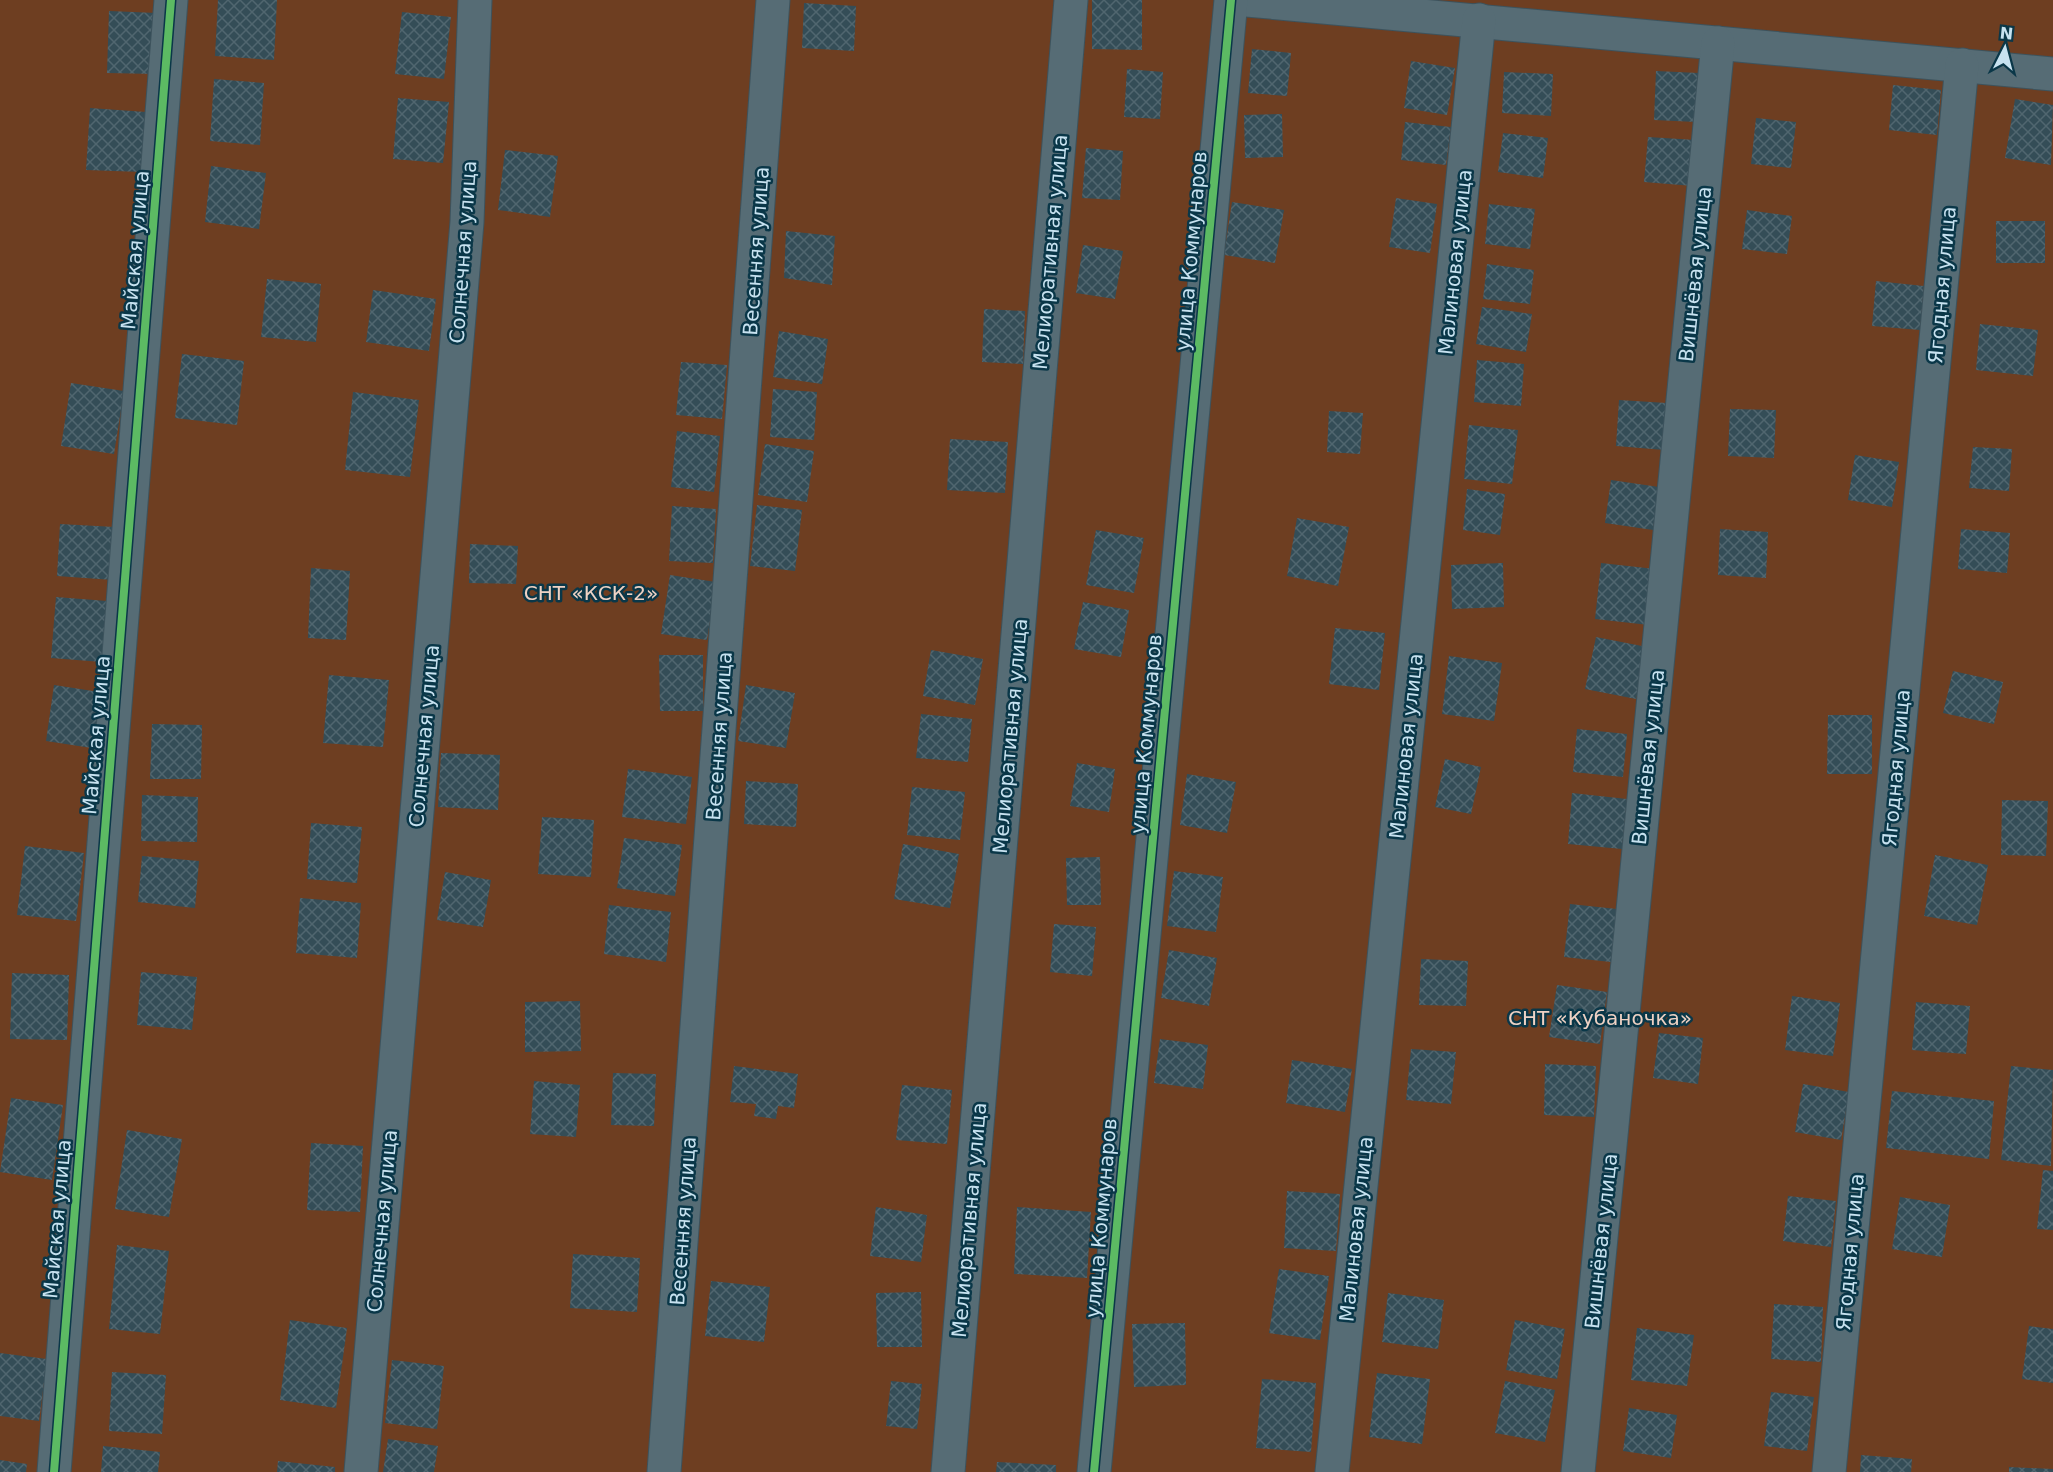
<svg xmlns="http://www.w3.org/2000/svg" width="2053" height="1472" font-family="'DejaVu Sans',sans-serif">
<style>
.green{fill:#6e3e21}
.building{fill:url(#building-cross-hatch)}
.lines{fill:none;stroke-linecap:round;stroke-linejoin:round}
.minor-casing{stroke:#3d535d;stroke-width:35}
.minor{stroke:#566c75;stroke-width:33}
.cycleway-casing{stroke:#0a3748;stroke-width:11}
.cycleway{stroke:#5cba63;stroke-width:8}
.labels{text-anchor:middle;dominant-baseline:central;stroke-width:5;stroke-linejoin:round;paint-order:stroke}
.street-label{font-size:20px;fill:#c7e2f0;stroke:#0a3748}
.park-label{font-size:20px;fill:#eed2c4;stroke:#0a3748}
</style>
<defs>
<pattern id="building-cross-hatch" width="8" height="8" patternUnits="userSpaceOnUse" patternTransform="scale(1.5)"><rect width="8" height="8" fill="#344d57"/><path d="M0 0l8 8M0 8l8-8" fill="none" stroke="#50666f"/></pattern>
</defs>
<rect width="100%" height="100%" fill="#153845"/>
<!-- green -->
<rect class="green" x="0" y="0" width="2053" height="1472"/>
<!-- building -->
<g class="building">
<polygon points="218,0 277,0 274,60 215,56"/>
<polygon points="1092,0 1142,0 1142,50 1092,49"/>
<polygon points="804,3 856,6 854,51 802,48"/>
<polygon points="109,11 157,13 155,74 107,73"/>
<polygon points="402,12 451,17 444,79 395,74"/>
<polygon points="1252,49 1291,53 1287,96 1248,93"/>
<polygon points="1411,61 1455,68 1447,115 1404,108"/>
<polygon points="1127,69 1163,72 1160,119 1124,117"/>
<polygon points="1656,71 1699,73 1696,122 1654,120"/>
<polygon points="1504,72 1553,74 1551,116 1502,113"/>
<polygon points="214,79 264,83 260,145 210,141"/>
<polygon points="1893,85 1941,90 1937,135 1889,130"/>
<polygon points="398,98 449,102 443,163 393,159"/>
<polygon points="2015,99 2053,105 2051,165 2005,158"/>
<polygon points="90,108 146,112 142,172 86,170"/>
<polygon points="1282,114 1283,157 1245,158 1244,115"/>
<polygon points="1756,118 1796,122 1791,168 1751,164"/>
<polygon points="1405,122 1451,127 1446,165 1401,160"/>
<polygon points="1503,133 1548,138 1543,178 1498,172"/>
<polygon points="1648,137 1696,140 1693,186 1644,182"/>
<polygon points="1086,148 1123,151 1120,200 1082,198"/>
<polygon points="505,150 558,156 550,217 498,210"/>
<polygon points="211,166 266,173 259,229 205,222"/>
<polygon points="1396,198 1437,204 1430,253 1389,247"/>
<polygon points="1232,202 1284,210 1275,263 1224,255"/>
<polygon points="1489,204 1535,209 1530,249 1485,244"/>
<polygon points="1747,210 1792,216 1787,254 1742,249"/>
<rect x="1996" y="221" width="49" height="42"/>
<polygon points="786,231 835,236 832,285 784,278"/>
<polygon points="1083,245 1123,251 1115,299 1076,293"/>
<polygon points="1487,264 1534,270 1530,304 1483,299"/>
<polygon points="267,279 321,284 316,342 261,337"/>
<polygon points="1876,281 1924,286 1920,330 1872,326"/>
<polygon points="373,290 436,299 429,351 366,342"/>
<polygon points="1482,307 1532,314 1526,352 1476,344"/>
<polygon points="984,309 1025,311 1023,364 982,362"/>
<polygon points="1980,324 2038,330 2033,376 1976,370"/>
<polygon points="779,331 828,339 822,384 773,377"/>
<polygon points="182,354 244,361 237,425 175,418"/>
<polygon points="1477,360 1524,364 1521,406 1474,402"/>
<polygon points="681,362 727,365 722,419 676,415"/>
<polygon points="71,383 124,391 114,454 61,446"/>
<polygon points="773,389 817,392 814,440 770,437"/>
<polygon points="353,392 419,400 410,477 345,470"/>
<polygon points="1619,400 1667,403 1664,450 1616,446"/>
<polygon points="1730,409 1776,410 1774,458 1728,456"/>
<polygon points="1329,411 1363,413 1360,454 1327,452"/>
<polygon points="1469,425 1518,430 1512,484 1464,479"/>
<polygon points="677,431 720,436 714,492 671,487"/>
<polygon points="950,439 1008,442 1005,493 947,490"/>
<polygon points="765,444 814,451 807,502 758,495"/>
<polygon points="1973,447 2012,449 2009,491 1969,488"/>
<polygon points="1855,455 1899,462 1892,507 1848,500"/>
<polygon points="1611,480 1659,487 1653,530 1605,523"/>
<polygon points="1467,489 1505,494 1500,535 1463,530"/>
<polygon points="757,505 802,510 795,571 750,566"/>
<polygon points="672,506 716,509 713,563 669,561"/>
<polygon points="1297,518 1349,527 1338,586 1287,576"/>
<polygon points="60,524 115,527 113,580 57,576"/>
<polygon points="1720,529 1768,532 1766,578 1718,575"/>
<polygon points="1961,529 2010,533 2007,573 1958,569"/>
<polygon points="1096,530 1144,538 1134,593 1086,585"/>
<polygon points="470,544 518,546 516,584 469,583"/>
<polygon points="1503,563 1504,607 1452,609 1451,565"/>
<polygon points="1601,563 1655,569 1649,625 1595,619"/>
<polygon points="311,568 350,571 346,640 308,638"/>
<polygon points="670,575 716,582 707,640 661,634"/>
<polygon points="56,597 107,601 102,662 51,658"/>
<polygon points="1083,602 1129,610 1121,657 1074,649"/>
<polygon points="1335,628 1385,633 1379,690 1329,684"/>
<polygon points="1596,637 1647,647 1636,699 1585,689"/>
<polygon points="931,650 983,659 975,705 923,696"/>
<polygon points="659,655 703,655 703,711 660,711"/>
<polygon points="1449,656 1502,663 1494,721 1442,714"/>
<polygon points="1953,671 2003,682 1994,724 1943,713"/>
<polygon points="329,675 389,680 383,747 323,743"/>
<polygon points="54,685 106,693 98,749 46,741"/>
<polygon points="746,685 795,693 786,748 738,741"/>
<polygon points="921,714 972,719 968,762 916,758"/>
<polygon points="1828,715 1872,715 1872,774 1827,774"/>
<polygon points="152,724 202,725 201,779 150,779"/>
<polygon points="1577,729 1627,734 1623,777 1573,772"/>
<polygon points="441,753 500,755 498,810 438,807"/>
<polygon points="1445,759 1481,767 1471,814 1435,807"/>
<polygon points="1077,763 1115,769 1109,812 1070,806"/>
<polygon points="628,769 692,777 686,824 622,817"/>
<polygon points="1187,774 1236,782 1227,833 1180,825"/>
<polygon points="746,781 798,784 796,827 744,824"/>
<polygon points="912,787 965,792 960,840 907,835"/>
<polygon points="1572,793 1627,799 1622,849 1568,844"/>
<polygon points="142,795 198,797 197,842 141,841"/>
<polygon points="2002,800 2048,801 2046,856 2001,855"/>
<polygon points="542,817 594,820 591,877 538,874"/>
<polygon points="311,823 362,827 357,883 307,879"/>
<polygon points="624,838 682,845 675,896 617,888"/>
<polygon points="903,844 959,854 950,908 894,899"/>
<polygon points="25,846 84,853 76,921 17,915"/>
<polygon points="1935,855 1988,865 1977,925 1924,916"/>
<polygon points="142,856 199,861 195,908 138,902"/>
<polygon points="1100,857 1101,905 1067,905 1066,858"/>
<polygon points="1174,871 1223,877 1216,932 1167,926"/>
<polygon points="445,872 491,880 483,927 437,920"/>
<polygon points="300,898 361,903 357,958 296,953"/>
<polygon points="1570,904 1617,909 1611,962 1564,957"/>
<polygon points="609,905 671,912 666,962 604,954"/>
<polygon points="1054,924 1096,927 1092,976 1050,972"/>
<polygon points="1169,950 1217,958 1209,1006 1161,998"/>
<polygon points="1421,959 1468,961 1466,1006 1419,1005"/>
<polygon points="141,972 197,977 192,1030 137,1025"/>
<polygon points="12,973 69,975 67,1040 10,1039"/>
<polygon points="1557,985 1607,992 1600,1044 1549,1037"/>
<polygon points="1792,996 1840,1003 1833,1056 1785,1050"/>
<polygon points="580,1001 581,1051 525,1052 525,1002"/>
<polygon points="1916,1002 1970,1006 1966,1054 1912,1050"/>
<polygon points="1659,1033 1703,1038 1698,1084 1653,1078"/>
<polygon points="1160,1039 1208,1045 1203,1089 1154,1083"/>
<polygon points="1411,1049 1456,1052 1451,1104 1406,1100"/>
<polygon points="1292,1060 1352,1069 1345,1112 1286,1103"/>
<polygon points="1545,1064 1596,1066 1594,1117 1544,1115"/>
<polygon points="734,1066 798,1074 794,1108 778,1106 776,1119 754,1116 756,1104 730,1102"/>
<polygon points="2011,1066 2053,1070 2051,1166 2001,1160"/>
<polygon points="613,1073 656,1074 654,1126 611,1125"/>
<polygon points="534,1081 580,1085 576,1137 530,1134"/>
<polygon points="1803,1084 1849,1092 1841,1140 1795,1132"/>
<polygon points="902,1085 952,1090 947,1144 896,1140"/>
<polygon points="1892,1091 1994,1101 1989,1159 1886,1148"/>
<polygon points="11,1098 63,1105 52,1180 0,1172"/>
<polygon points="127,1130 182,1139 169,1217 115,1209"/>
<polygon points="311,1143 363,1146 360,1212 307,1210"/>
<polygon points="2043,1170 2053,1171 2053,1230 2037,1229"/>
<polygon points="1287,1191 1340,1194 1336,1251 1284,1248"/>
<polygon points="1788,1196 1836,1201 1831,1247 1783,1241"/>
<polygon points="1900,1197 1950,1205 1942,1257 1892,1249"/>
<polygon points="876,1207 927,1215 921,1262 870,1256"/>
<polygon points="1017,1207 1091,1212 1087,1278 1014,1274"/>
<polygon points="117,1245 169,1251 160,1334 109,1329"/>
<polygon points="573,1254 640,1258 637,1312 570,1308"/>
<polygon points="1279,1269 1329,1276 1320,1340 1269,1333"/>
<polygon points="711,1281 770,1287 764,1342 705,1336"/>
<polygon points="921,1292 922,1347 877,1347 876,1293"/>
<polygon points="1388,1293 1444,1300 1438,1349 1382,1342"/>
<polygon points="1774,1304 1823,1307 1821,1362 1771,1359"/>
<polygon points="290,1320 347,1328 336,1408 280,1400"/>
<polygon points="1515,1320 1565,1329 1557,1379 1506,1370"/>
<polygon points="1185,1323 1186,1385 1134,1387 1132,1324"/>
<polygon points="2029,1326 2053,1329 2053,1383 2022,1379"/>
<polygon points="1637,1328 1694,1335 1687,1386 1631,1380"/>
<polygon points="0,1353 47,1359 39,1421 0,1416"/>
<polygon points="392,1360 444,1366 437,1429 385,1423"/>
<polygon points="112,1372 166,1375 162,1434 109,1431"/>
<polygon points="1377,1373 1430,1379 1422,1444 1369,1437"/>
<polygon points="1262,1379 1316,1383 1311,1452 1256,1448"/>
<polygon points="891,1381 922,1384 917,1429 886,1426"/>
<polygon points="1505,1381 1555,1390 1545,1442 1495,1433"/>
<polygon points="1771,1392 1814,1397 1807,1451 1764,1446"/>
<polygon points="1629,1408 1677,1415 1671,1458 1623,1451"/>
<polygon points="388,1439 438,1446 434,1472 383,1472"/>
<polygon points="103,1446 160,1452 158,1472 101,1472"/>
<polygon points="1861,1455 1912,1459 1911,1472 1860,1472"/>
<polygon points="0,1460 27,1464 26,1472 0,1472"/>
<polygon points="278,1461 335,1467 335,1472 277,1472"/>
<polygon points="997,1462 1056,1465 1056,1472 996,1472"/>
<polygon points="2009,1467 2053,1469 2053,1472 2009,1472"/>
</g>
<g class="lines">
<!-- minor casing -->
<g class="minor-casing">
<g id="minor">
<polyline points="1247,0 2053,74"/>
<polyline points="54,1472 171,0"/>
<polyline points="361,1472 467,222 475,0"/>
<polyline points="664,1472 773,0"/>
<polyline points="948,1472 1071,0"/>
<polyline points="1094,1472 1231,0"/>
<polyline points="1332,1472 1479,20"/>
<polyline points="1578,1472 1718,43"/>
<polyline points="1829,1472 1962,65"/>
</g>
</g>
<!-- minor -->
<use href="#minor" class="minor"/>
<!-- cycleway casing -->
<g class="cycleway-casing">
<g id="cycleway">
<polyline points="54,1472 171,0"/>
<polyline points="1094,1472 1231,0"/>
</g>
</g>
<!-- cycleway -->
<use href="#cycleway" class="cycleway"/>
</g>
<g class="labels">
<!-- street labels -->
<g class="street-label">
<text transform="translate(135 250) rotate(-85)">Майская улица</text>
<text transform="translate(756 251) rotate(-86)">Весенняя улица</text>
<text transform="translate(1191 251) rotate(-85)">улица Коммунаров</text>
<text transform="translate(463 252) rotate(-86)">Солнечная улица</text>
<text transform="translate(1050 252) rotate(-85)">Мелиоративная улица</text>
<text transform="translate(1455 262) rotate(-84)">Малиновая улица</text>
<text transform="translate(1695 274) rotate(-84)">Вишнёвая улица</text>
<text transform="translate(1942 285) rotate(-85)">Ягодная улица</text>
<text transform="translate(1146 734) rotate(-85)">улица Коммунаров</text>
<text transform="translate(96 735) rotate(-85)">Майская улица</text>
<text transform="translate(424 736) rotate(-85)">Солнечная улица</text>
<text transform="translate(719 736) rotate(-86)">Весенняя улица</text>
<text transform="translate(1010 736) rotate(-85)">Мелиоративная улица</text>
<text transform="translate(1406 746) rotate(-84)">Малиновая улица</text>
<text transform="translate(1648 757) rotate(-84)">Вишнёвая улица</text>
<text transform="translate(1896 768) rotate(-85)">Ягодная улица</text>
<text transform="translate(1101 1218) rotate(-85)">улица Коммунаров</text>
<text transform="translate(57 1219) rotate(-85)">Майская улица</text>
<text transform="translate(969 1220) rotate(-85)">Мелиоративная улица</text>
<text transform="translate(382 1221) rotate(-85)">Солнечная улица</text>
<text transform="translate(683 1221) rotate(-86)">Весенняя улица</text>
<text transform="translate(1356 1229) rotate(-84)">Малиновая улица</text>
<text transform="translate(1601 1241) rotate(-84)">Вишнёвая улица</text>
<text transform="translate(1850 1252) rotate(-85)">Ягодная улица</text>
</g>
<!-- park labels -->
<g class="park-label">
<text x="591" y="593">СНТ «КСК-2»</text>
<text x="1600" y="1018">СНТ «Кубаночка»</text>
</g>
</g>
<!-- north arrow -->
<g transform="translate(2005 48) rotate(6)" stroke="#0a3748" stroke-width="4.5" paint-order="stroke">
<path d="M0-4.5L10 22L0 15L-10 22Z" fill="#c7e2f0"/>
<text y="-9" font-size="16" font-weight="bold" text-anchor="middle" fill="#c7e2f0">N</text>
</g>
</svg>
